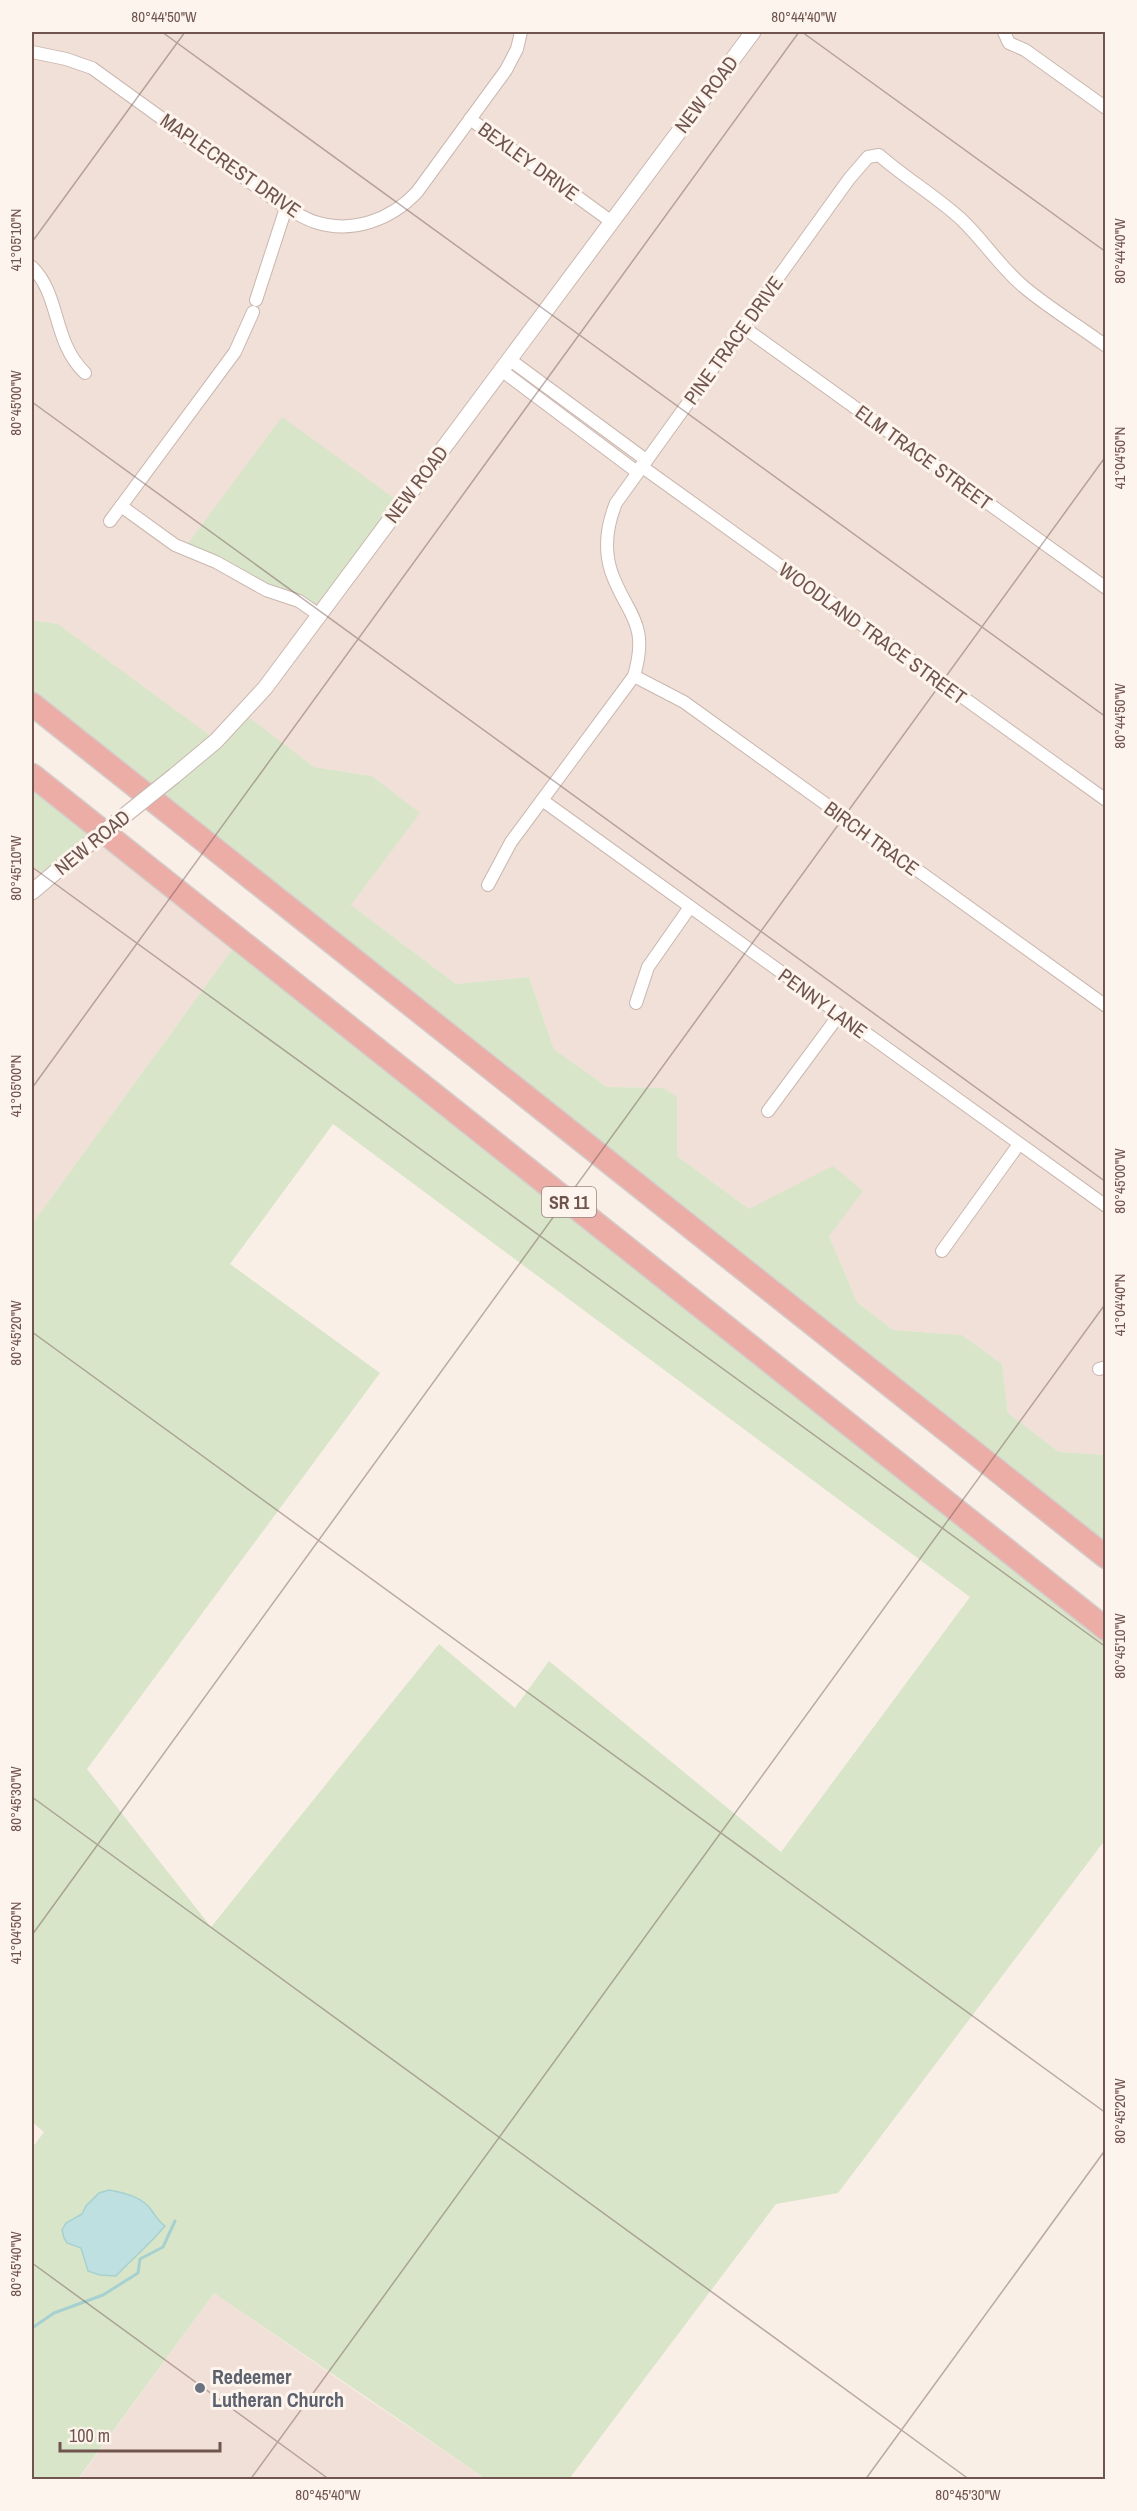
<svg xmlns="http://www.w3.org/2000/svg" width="1137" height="2511" font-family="'Archivo Narrow',sans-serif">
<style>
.residential{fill:#f0e0d7}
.green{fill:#d8e5c8;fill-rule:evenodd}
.water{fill:#bee0e0;stroke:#a6d1d0;stroke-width:1.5}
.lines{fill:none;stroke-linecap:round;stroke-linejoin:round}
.stream{stroke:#a6d1d0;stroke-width:3}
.minor-casing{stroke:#cab7af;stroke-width:14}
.tertiary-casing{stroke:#cab7af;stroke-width:17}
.motorway-casing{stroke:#d4ccca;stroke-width:25}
.minor{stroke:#fff;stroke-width:12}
.tertiary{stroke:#fff;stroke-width:15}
.motorway{stroke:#ebada6;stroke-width:22}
.tertiary-bridge-casing{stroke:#cab7af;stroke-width:17;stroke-linecap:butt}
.tertiary-bridge{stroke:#fff;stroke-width:15}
.ticks{fill:none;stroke:#70554f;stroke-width:1.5;stroke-opacity:0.45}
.worship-dot{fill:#6b7280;stroke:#fdf4ed;stroke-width:2}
.labels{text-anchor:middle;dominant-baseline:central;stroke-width:6;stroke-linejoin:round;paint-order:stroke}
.shield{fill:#fdf4ed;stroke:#9a857e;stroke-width:1.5}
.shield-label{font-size:18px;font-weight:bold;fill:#70554f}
.street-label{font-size:20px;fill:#70554f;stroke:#fdf4ed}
.worship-label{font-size:20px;font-weight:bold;fill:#5b616d;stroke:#fdf4ed;text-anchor:start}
.neatline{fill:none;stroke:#70554f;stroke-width:2}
.ticks-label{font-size:15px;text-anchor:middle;fill:#70554f}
</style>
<rect width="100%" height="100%" fill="#f9efe7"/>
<!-- residential -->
<g class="residential">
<polygon points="32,32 1105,32 1105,1455 1059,1452 1008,1413 1002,1364 962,1335 893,1330 857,1302 829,1236 749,1209 677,1156 663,1088 607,1087 554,1049 529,977 456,984 351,905 419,813 372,776 314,767 243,714 216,741 58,624 32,620"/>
<polygon points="103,832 239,940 32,1224 32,865 48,877"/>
<polygon points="214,2293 367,2399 486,2479 78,2480"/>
</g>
<!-- green -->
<g class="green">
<polygon points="282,417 402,504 319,615 184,549"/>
<polygon points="32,620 58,624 216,740 243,713 314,767 372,776 420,813 351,905 456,984 529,977 554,1049 607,1087 663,1088 677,1097 677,1156 749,1209 833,1166 863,1191 829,1236 857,1302 893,1330 962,1335 1002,1364 1008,1413 1059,1452 1105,1455 1105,1557 32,704"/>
<polygon points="32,775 103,832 48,877 32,865"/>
<path d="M239,940l866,689v211l-267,353 -62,11 -207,275h-83l-272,-186 -136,186h-46v-331l12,-16 -12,-10v-898zM333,1124l637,473 -189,255 -232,-191 -34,47 -76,-64 -228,283 -124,-158 293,-396 -150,-109z"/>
</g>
<!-- water -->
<path class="water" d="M109,2190c16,3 34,7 43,21 5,7 6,10 13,15 -15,18 -33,33 -49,50l-16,-1 -12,-4 -7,-23 -14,-5 -3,-5 -2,-8 4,-7 16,-9 4,-8 13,-13z"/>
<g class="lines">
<!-- stream -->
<polyline class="stream" points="32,2328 54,2313 103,2295 138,2273 140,2259 163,2247 175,2221"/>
<!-- minor casing -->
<g class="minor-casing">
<g id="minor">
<polyline points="1004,32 1009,43 1025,50 1106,108"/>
<path d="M32,52l34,7 26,9 194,140c9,4 19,11 29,14 37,12 76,-2 102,-30l89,-122 11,-21 4,-17"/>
<polyline points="470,119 612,222"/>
<path d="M32,267c29,29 20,74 53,106"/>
<polyline points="256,300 286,208"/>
<polyline points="743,327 1106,588"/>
<polyline points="509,359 646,460"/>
<polyline points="501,370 637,472"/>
<polyline points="641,466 1106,800"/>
<polyline points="121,506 175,545 216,562 266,590 299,601 319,615"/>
<polyline points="110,521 235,352 253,312"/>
<polyline points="634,676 684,702 1106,1006"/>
<polyline points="542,800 1106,1206"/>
<path d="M488,885l23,-43 123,-166c16,-55 -8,-61 -23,-105 -7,-22 -4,-46 5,-68l233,-324 19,-22 11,-2c26,23 57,41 83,65 22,21 38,47 62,67 25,21 55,39 82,59"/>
<polyline points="636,1003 648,967 690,907"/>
<polyline points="768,1111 839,1015"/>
<polyline points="942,1251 1019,1144"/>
<polyline points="1099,1369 1106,1367"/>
</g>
</g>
<!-- tertiary casing -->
<g class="tertiary-casing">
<g id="tertiary">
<polyline points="174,776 216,741 265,688 753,32"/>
<polyline points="32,892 79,852"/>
</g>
</g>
<!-- motorway casing -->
<g class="motorway-casing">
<g id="motorway">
<polyline points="32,704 1106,1557"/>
<polyline points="32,775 1106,1629"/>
</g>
</g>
<!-- minor -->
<use href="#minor" class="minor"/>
<!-- tertiary -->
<use href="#tertiary" class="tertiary"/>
<!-- motorway -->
<use href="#motorway" class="motorway"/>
<!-- tertiary-bridge casing -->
<g class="tertiary-bridge-casing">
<polyline id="tertiary-bridge" points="79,852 174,776"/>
</g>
<!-- tertiary-bridge -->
<use href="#tertiary-bridge" class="tertiary-bridge"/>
</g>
<!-- ticks -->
<path class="ticks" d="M162,32l944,685M802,32l304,220M32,242l153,-210M32,402l1074,780M32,867l1074,780M32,1088l767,-1056M32,1332l1074,781M32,1797l938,683M32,1935l1074,-1479M32,2263l298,217M250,2480l856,-1177M865,2480l241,-331"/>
<!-- markers -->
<circle class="worship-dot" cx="200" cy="2388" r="6"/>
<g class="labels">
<!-- shield labels -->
<rect class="shield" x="542" y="1187" width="54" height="30" rx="4.5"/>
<g class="shield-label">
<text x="569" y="1202">SR 11</text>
</g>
<!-- street labels -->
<g class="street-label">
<text transform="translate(706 94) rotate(-53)">NEW ROAD</text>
<text transform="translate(529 161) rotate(36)">BEXLEY DRIVE</text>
<text transform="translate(231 165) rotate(35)">MAPLECREST DRIVE</text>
<text transform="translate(733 340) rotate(-54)">PINE TRACE DRIVE</text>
<text transform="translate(924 457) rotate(36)">ELM TRACE STREET</text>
<text transform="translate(416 484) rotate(-53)">NEW ROAD</text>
<text transform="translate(873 633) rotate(36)">WOODLAND TRACE STREET</text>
<text transform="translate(872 838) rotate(36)">BIRCH TRACE</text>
<text transform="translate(92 842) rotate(-39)">NEW ROAD</text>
<text transform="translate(823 1003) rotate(36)">PENNY LANE</text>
</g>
<!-- worship labels -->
<g class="worship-label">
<text x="212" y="2376">Redeemer<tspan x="212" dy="23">Lutheran Church</tspan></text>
</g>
</g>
<!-- border -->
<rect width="1137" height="2511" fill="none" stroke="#fdf4ed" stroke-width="66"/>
<!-- scale -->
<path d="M60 2442v9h160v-9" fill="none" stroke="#70554f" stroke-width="3"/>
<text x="69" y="2442" font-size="18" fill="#70554f" stroke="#fdf4ed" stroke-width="4.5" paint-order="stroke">100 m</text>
<rect x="33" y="33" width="1071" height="2445" class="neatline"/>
<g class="ticks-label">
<text x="164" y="22">80°44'50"W</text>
<text x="804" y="22">80°44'40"W</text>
<text transform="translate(16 240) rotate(-90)" y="5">41°05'10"N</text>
<text transform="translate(1120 251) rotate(-90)" y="5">80°44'40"W</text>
<text transform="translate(16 403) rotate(-90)" y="5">80°45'00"W</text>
<text transform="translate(1120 458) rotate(-90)" y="5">41°04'50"N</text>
<text transform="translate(1120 716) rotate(-90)" y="5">80°44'50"W</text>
<text transform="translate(16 868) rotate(-90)" y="5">80°45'10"W</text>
<text transform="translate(16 1086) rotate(-90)" y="5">41°05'00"N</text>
<text transform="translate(1120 1181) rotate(-90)" y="5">80°45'00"W</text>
<text transform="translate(1120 1305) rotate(-90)" y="5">41°04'40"N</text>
<text transform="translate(16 1333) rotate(-90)" y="5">80°45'20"W</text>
<text transform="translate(1120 1646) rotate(-90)" y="5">80°45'10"W</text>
<text transform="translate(16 1799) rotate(-90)" y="5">80°45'30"W</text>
<text transform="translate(16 1933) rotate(-90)" y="5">41°04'50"N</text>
<text transform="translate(1120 2111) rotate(-90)" y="5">80°45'20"W</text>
<text transform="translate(16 2264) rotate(-90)" y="5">80°45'40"W</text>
<text x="328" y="2500">80°45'40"W</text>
<text x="968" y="2500">80°45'30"W</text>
</g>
</svg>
